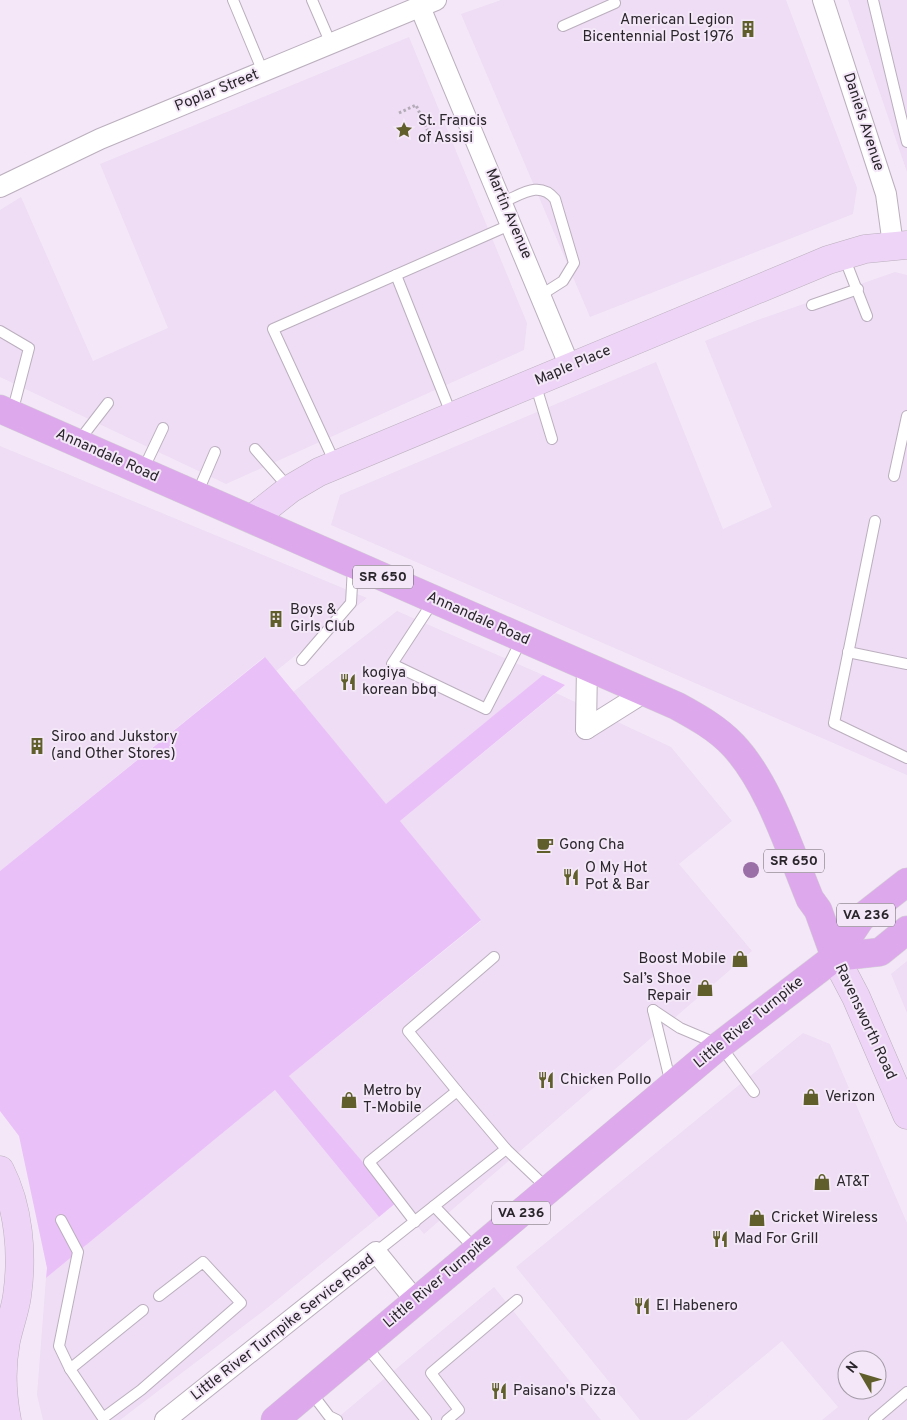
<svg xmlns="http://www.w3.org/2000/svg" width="907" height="1420" font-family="Overpass,sans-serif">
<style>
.built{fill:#eeddf4;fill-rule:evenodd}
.green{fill:#eac0f8}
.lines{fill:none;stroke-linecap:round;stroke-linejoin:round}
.lane-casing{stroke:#bbafbe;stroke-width:12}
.street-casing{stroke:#bbafbe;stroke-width:22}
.secondary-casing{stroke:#bbafbe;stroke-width:29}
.primary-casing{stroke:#d4d4d5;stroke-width:29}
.path{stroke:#b4abb8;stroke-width:3;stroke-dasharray:2.5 2.5;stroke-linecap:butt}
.lane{stroke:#fff;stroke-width:10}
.street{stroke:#fff;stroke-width:20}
.secondary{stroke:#eed4f6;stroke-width:28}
.primary{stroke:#dda9ec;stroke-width:28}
.tree{fill:#9a6ea6}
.labels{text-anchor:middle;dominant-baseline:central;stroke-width:4;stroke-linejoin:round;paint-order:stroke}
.shield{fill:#f4e8f8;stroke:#676069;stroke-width:1}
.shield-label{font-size:14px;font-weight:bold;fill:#2a262c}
.poi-label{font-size:15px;fill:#2a262c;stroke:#f4e8f8;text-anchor:start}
.street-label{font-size:15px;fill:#2a262c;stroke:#f4e8f8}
</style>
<rect width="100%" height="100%" fill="#f4e8f8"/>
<!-- built -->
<g class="built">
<polygon points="501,0 786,0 857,188 853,214 590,317 461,14"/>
<polygon points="848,0 907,0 907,172"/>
<polygon points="409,37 527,323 524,350 226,484 0,377 0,210 21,197 93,361 168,328 100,164"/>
<polygon points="895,272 907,275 907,775 331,525 340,495 656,362 723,529 772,507 705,341 755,321"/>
<polygon points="0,446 367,598 276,671 264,657 0,871"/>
<polygon points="397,611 543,675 386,805 293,692"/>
<polygon points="556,693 671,747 732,821 679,864 752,951 424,1234 289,1076 481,921 400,821"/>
<polygon points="907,961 907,1013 891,974"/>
<path d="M803,1033l27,11 77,179v197h-85l16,-13 -56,-66 -95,79h-47l-124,-153zM847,1360h30v30h-30z"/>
<polygon points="275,1090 379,1217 266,1309 120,1420 43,1420 37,1395 46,1278"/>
<polygon points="494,1287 601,1420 335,1420"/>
</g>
<!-- green -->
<polygon class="green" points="265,657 386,804 543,675 565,685 400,821 481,920 289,1076 397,1202 379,1217 275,1090 46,1278 47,1268 19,1136 0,1111 0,871"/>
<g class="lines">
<!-- lane casing -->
<g class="lane-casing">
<g id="lane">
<polyline points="233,0 263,72"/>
<polyline points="312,0 331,44"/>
<polyline points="873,0 907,142"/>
<polyline points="563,26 615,3"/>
<path d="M503,202c18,-7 36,-22 52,-3l19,64 -11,18 -22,14"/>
<polyline points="844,257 867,316"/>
<polyline points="396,275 452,416"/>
<polyline points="812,305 858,289"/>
<polyline points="0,331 29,348 12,413"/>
<polyline points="535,383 552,439"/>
<polyline points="78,442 108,403"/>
<polyline points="255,449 289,488"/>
<polyline points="335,463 273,329 512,224"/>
<polyline points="143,470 163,428"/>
<polyline points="894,476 907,416"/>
<polyline points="197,494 215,452"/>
<polyline points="875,521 834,723 907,758"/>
<polyline points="434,600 392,664 486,709 522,639"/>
<polyline points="848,652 907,664"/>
<polyline points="302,660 351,603 353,567"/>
<polyline points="653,1010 680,1028 720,1045 754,1092"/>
<polyline points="653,1010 671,1084"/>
<polyline points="457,1091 408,1031 494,957"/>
<polyline points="434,1206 476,1250"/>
<polyline points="61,1220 78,1252 59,1346 70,1369"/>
<polyline points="415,1222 369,1162 457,1091 506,1149"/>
<polyline points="376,1252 506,1149 548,1189"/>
<polyline points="143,1310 70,1369 103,1418 141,1390 241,1303 203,1262 159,1296"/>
<polyline points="365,1345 426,1420"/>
<polyline points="310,1391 329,1416 337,1420"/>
<polyline points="447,1420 459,1410 431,1373 517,1300"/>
<polyline points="874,1420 907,1392"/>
</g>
</g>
<!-- street casing -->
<g class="street-casing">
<g id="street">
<polyline points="823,0 886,194 893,245"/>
<polyline points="420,7 570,367"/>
<polyline points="0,187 100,139 436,0"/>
<polyline points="586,729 645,692"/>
<polyline points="586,729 587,666"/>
<polyline points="165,1420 376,1252 415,1300"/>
</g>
</g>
<!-- secondary casing -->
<g class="secondary-casing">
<g id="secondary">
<polyline points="252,519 290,489 319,472 828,260 865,249 907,245"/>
<polyline points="835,957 856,997 907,1115"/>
<path d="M0,1170c19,37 23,85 17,126 -2,15 -8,30 -11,45 -5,26 -4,53 1,79"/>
</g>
</g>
<!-- primary casing -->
<g class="primary-casing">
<g id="primary">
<path d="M0,409l677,297c20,11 40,22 56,39 36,38 57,106 77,154l8,11 17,47"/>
<polyline points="835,957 880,952 907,930"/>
<polyline points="275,1420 720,1045 835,957 861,918 907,882"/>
</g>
</g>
<!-- path -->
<polyline class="path" points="399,113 416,105 430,136"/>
<!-- lane -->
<use href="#lane" class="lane"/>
<!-- street -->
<use href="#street" class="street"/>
<!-- secondary -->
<use href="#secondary" class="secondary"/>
<!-- primary -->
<use href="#primary" class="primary"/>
</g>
<!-- trees -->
<circle class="tree" cx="751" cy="870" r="8"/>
<!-- icons -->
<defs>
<g id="building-bare" transform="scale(1.35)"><path d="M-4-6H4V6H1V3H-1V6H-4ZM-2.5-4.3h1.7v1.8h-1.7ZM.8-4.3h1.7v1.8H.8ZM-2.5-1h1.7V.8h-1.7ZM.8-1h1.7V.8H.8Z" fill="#605f2c" stroke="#f4e8f8" stroke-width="2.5" paint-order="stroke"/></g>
<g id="sight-bare" transform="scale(1.35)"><path d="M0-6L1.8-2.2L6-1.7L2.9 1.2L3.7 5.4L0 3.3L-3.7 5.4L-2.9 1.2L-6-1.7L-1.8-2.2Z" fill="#605f2c" stroke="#f4e8f8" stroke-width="2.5" paint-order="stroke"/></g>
<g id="restaurant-bare" transform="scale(1.35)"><path d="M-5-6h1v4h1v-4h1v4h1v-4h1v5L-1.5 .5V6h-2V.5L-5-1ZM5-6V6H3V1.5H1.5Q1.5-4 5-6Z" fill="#605f2c" stroke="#f4e8f8" stroke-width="2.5" paint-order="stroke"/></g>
<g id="cafe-bare" transform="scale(1.35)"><path d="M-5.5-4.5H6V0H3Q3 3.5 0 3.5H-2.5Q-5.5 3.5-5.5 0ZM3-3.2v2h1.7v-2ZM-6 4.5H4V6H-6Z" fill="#605f2c" stroke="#f4e8f8" stroke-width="2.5" paint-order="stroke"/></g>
<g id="shop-bare" transform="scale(1.35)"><path d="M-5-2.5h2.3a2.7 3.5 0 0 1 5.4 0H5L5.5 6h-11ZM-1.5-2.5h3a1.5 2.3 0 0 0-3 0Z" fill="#605f2c" stroke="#f4e8f8" stroke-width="2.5" paint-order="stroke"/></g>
</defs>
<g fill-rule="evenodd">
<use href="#building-bare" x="748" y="29"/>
<use href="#sight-bare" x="404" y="130"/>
<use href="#building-bare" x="276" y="619"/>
<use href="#restaurant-bare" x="348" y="682"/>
<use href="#building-bare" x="37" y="746"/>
<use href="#cafe-bare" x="545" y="845"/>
<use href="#restaurant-bare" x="571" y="877"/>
<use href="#shop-bare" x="740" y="959"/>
<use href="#shop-bare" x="705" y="988"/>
<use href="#restaurant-bare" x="546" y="1080"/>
<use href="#shop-bare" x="811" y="1097"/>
<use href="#shop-bare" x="349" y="1100"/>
<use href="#shop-bare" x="822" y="1182"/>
<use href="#shop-bare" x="757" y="1218"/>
<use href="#restaurant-bare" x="720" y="1239"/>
<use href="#restaurant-bare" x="642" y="1306"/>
<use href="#restaurant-bare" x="499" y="1391"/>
</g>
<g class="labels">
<!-- shield labels -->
<g class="shield">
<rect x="353" y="565.5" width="60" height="23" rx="4"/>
<rect x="764" y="849.5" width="60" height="23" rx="4"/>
<rect x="837" y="903.5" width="58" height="23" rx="4"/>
<rect x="492" y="1201.5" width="58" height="23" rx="4"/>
</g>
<g class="shield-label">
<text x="383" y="577">SR 650</text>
<text x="794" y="861">SR 650</text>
<text x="866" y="915">VA 236</text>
<text x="521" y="1213">VA 236</text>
</g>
<!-- poi labels -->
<g class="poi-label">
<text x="734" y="20" text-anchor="end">American Legion<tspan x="734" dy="17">Bicentennial Post 1976</tspan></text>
<text x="418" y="121">St. Francis<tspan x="418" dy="17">of Assisi</tspan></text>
<text x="290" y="610">Boys &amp;<tspan x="290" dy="17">Girls Club</tspan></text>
<text x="362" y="673">kogiya<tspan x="362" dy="17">korean bbq</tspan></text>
<text x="51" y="737">Siroo and Jukstory<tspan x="51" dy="17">(and Other Stores)</tspan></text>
<text x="559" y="845">Gong Cha</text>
<text x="585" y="868">O My Hot<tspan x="585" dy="17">Pot &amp; Bar</tspan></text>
<text x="726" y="959" text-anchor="end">Boost Mobile</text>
<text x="691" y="979" text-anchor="end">Sal’s Shoe<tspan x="691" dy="17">Repair</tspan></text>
<text x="560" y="1080">Chicken Pollo</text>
<text x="363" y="1091">Metro by<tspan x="363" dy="17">T-Mobile</tspan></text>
<text x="825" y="1097">Verizon</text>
<text x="836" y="1182">AT&amp;T</text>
<text x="771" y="1218">Cricket Wireless</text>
<text x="734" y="1239">Mad For Grill</text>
<text x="656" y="1306">El Habenero</text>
<text x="513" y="1391">Paisano's Pizza</text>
</g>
<!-- street labels -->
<g class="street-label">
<text transform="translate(217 91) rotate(-22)">Poplar Street</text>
<text transform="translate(863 122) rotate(72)">Daniels Avenue</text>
<text transform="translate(508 214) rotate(67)">Martin Avenue</text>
<text transform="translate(573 366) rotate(-23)">Maple Place</text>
<text transform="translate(107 456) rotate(24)">Annandale Road</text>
<text transform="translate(478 619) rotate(24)">Annandale Road</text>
<text transform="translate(865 1022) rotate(65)">Ravensworth Road</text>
<text transform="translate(749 1023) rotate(-39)">Little River Turnpike</text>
<text transform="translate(438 1282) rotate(-40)">Little River Turnpike</text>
<text transform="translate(283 1328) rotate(-38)">Little River Turnpike Service Road</text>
</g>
</g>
<!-- north arrow -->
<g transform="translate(862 1375) rotate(308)"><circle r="24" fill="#f4e8f8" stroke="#a39aa6"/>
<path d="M0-4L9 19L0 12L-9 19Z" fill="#605f2c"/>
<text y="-8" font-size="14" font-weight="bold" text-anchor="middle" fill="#2a262c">N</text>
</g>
</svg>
